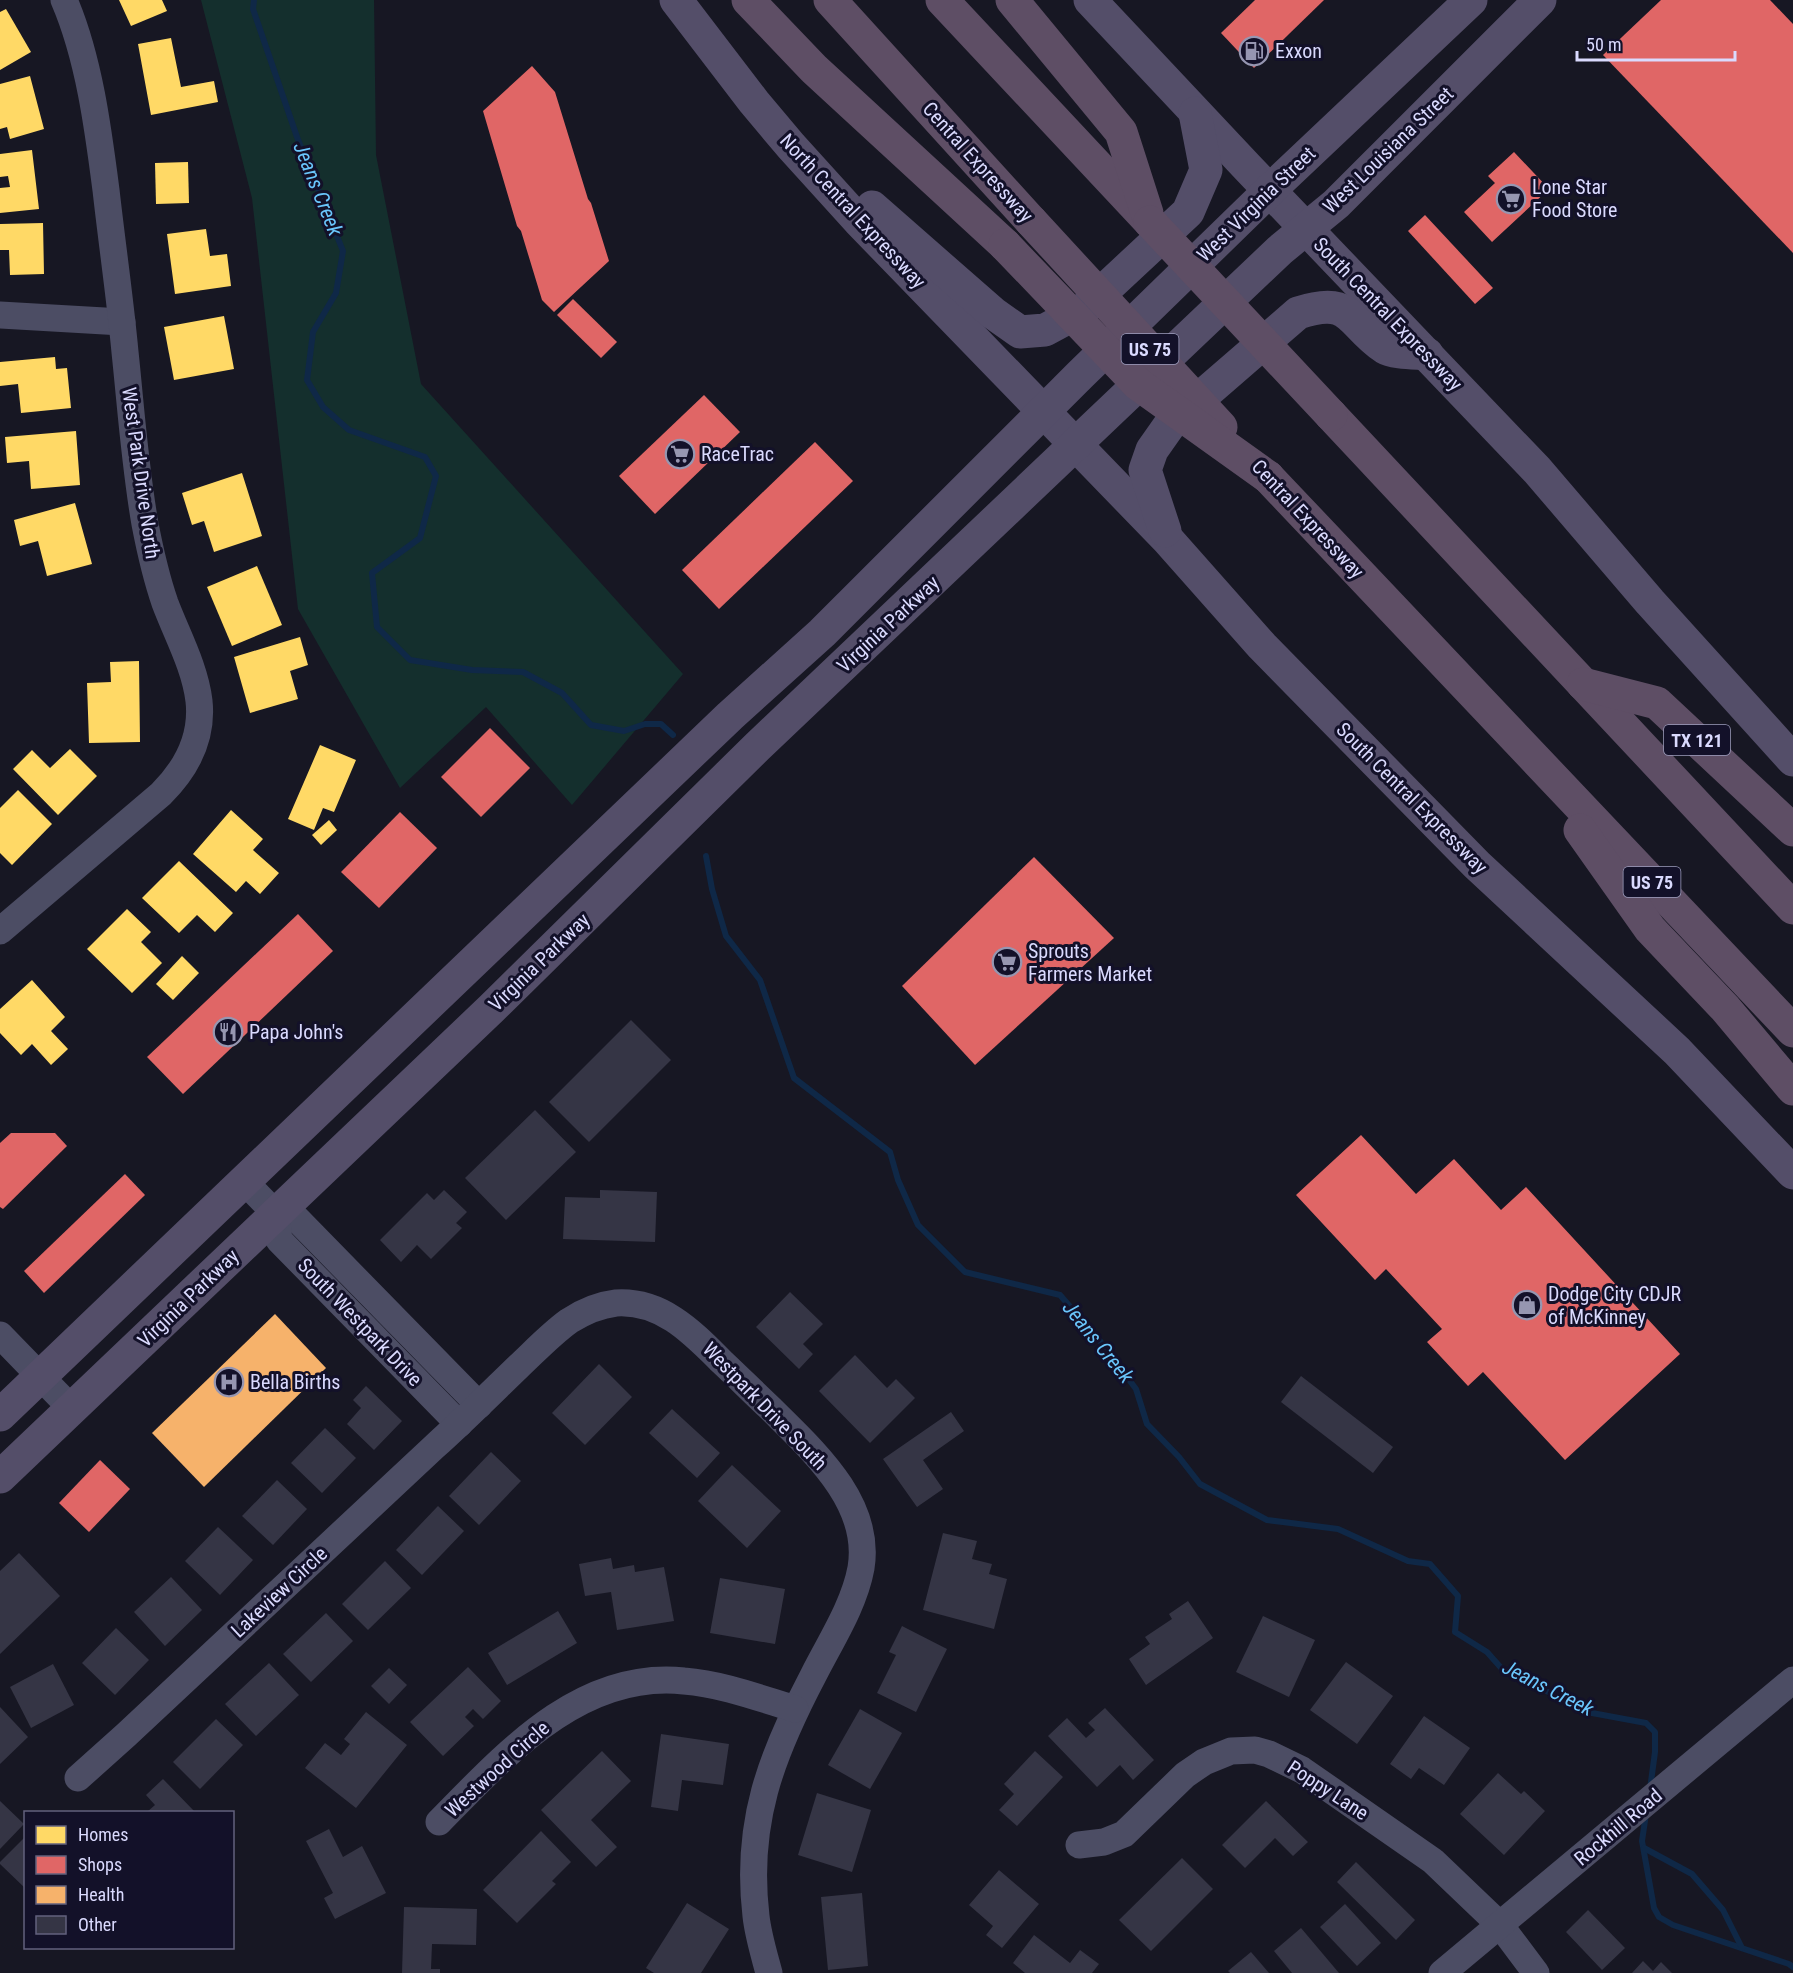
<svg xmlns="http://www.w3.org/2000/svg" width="1793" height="1973" font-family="'Roboto Condensed',sans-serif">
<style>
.green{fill:#142f2d}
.homes{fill:#ffd966}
.shops{fill:#e06666}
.health{fill:#f6b26b}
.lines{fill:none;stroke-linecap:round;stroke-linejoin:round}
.stream{stroke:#0f2847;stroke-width:6}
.building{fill:#353545}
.minor{stroke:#4c4d64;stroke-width:27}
.major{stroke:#544e69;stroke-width:33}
.highway{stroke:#5e4e65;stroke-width:33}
.highway-bridge{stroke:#5e4e65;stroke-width:33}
.labels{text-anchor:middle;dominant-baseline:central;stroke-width:6;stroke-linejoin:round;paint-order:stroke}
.shield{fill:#131129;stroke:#9e9ebe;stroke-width:1.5}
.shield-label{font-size:18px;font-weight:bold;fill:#dadafe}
.poi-label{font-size:20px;fill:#dadafe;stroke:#131129;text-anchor:start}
.street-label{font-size:20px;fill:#dadafe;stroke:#131129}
.water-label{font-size:21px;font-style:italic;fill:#6ac6fc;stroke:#131129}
</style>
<rect width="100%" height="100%" fill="#171723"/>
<!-- green -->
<polygon class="green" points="201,0 374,0 376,155 421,384 683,674 572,805 486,707 400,788 298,609 252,198"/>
<!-- homes -->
<g class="homes">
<polygon points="119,0 162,0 167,11 131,26"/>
<polygon points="6,9 31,52 0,70 0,12"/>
<polygon points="171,38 181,87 214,81 218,102 151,115 138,44"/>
<polygon points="30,76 44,129 10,139 7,127 0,129 0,84"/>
<polygon points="32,150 39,209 0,213 0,188 10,187 8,176 0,177 0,154"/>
<polygon points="188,162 189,203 156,204 155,163"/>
<polygon points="43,223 44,274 10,275 9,250 0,250 0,224"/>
<polygon points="206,229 210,256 227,254 231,286 175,294 167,234"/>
<polygon points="224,316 234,369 174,380 164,327"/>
<polygon points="55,357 56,369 67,368 71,408 21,413 18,384 0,386 0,362"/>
<polygon points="76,431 80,485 31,489 29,461 7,463 5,437"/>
<polygon points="242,473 262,536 214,552 204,521 192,525 182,493"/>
<polygon points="75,503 92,564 47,576 38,541 20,546 14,520"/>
<polygon points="257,566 282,625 232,646 207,587"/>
<polygon points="300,637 308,665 290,671 298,699 250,713 234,657"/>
<polygon points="139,661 140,742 89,743 87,683 111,682 110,662"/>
<polygon points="320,745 356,760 334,812 323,808 314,830 288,819"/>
<polygon points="70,749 97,776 58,815 13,769 32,750 50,768"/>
<polygon points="18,790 52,824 12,865 0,853 0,808"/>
<polygon points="231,810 263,839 253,850 279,873 260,894 246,881 236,892 193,854"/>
<polygon points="329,820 337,830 321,845 312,835"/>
<polygon points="179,861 233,913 215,932 197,915 179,933 142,898"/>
<polygon points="127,909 151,932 141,942 162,963 132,993 87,949"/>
<polygon points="182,956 199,973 173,1000 156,984"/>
<polygon points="32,980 65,1017 51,1031 68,1049 51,1065 32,1044 21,1055 0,1033 0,1009"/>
</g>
<!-- shops -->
<g class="shops">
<polygon points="1255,0 1324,0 1254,68 1221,33"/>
<polygon points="1661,0 1770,0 1793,24 1793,253 1603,55"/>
<polygon points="532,66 555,92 588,199 591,203 609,261 554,312 542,300 521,231 517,226 483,111"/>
<polygon points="1514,152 1549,189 1492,242 1464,212 1495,183 1488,176"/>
<polygon points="1425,215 1493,288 1475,304 1408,231"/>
<polygon points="573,299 617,342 601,358 557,315"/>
<polygon points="704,395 740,432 655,514 619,476"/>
<polygon points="815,442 853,481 719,609 682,570"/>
<polygon points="490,728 530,768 481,817 441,777"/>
<polygon points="400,812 437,848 379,908 341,872"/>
<polygon points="1034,857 1114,938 975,1065 902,986"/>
<polygon points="298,914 333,951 183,1094 147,1057"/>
<polygon points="11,1133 55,1133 67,1146 3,1209 0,1207 0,1143"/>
<polygon points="1361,1135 1416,1194 1454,1159 1501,1210 1526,1187 1680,1354 1565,1460 1483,1372 1468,1386 1427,1342 1442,1329 1386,1269 1375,1280 1296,1195"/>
<polygon points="125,1174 145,1195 44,1293 24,1271"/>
<polygon points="100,1460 130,1489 89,1532 59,1503"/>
</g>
<!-- health -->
<polygon class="health" points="275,1314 326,1368 204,1487 152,1433"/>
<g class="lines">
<!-- stream -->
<g class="stream">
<polyline points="254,0 253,9 297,137 343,251 336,293 313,332 307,380 323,407 349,430 425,457 436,476 420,538 372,573 377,627 410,660 472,670 523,672 562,693 591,725 624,731 645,724 661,724 673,735"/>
<polyline points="706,856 712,889 726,936 760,980 794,1078 890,1152 898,1180 918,1225 965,1272 1060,1295 1100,1341 1136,1389 1147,1424 1179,1457 1200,1484 1267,1520 1338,1529 1408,1561 1430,1564 1458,1596 1455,1632 1487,1652 1503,1670 1592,1713 1646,1723 1655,1732 1655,1752 1650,1789"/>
<polyline points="1646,1814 1642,1841 1654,1908 1659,1917 1673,1925 1789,1964 1793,1967"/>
<polyline points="1644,1848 1692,1874 1723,1910 1742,1948"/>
</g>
</g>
<!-- building -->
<g class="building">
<polygon points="631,1020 671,1060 589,1142 549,1102"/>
<polygon points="535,1110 576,1152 506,1220 465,1178"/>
<polygon points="444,1190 467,1212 456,1223 462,1228 431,1259 417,1245 401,1262 380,1240 427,1193 434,1200"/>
<polygon points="600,1190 657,1192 655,1242 563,1239 565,1197 600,1198"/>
<polygon points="790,1292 823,1324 803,1344 813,1354 799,1369 756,1327"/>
<polygon points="855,1355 887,1388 896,1379 915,1398 870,1443 819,1391"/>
<polygon points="599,1364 632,1397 585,1445 552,1413"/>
<polygon points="1301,1376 1393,1447 1373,1473 1281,1402"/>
<polygon points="366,1386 402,1421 374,1450 347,1424 361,1408 353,1400"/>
<polygon points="672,1409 720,1453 697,1478 649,1433"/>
<polygon points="951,1412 964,1431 923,1460 943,1489 917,1507 883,1459"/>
<polygon points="325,1428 356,1458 322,1493 291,1463"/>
<polygon points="491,1452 521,1481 479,1525 449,1496"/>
<polygon points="732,1465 781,1511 747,1548 698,1501"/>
<polygon points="277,1480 307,1509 273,1545 242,1516"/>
<polygon points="438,1506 464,1531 422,1575 396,1550"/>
<polygon points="218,1527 253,1560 220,1595 185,1561"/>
<polygon points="943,1533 977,1541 972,1559 992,1564 989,1574 1007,1579 994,1629 923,1610"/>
<polygon points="19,1553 60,1596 0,1654 0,1571"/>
<polygon points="611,1558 613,1569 634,1565 635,1572 664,1567 674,1621 617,1630 611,1592 585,1596 579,1564"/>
<polygon points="385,1561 411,1588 368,1630 342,1604"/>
<polygon points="171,1577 202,1610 165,1646 134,1612"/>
<polygon points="720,1578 785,1589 775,1644 710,1633"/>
<polygon points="1188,1601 1213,1638 1146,1685 1129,1659 1150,1644 1145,1637 1172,1619 1169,1614"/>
<polygon points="558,1611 577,1643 507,1685 488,1653"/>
<polygon points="326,1613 353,1641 311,1682 283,1654"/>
<polygon points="1263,1616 1315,1640 1289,1697 1236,1672"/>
<polygon points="902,1626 947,1649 916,1712 877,1693 896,1655 889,1652"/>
<polygon points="116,1628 149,1660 115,1695 82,1663"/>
<polygon points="1346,1662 1393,1696 1357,1744 1310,1710"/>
<polygon points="269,1663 299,1695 256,1736 225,1704"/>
<polygon points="53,1664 74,1705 31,1728 10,1687"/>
<polygon points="468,1667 501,1701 483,1719 473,1709 465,1717 474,1726 443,1756 410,1722"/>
<polygon points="389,1668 407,1685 389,1704 371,1686"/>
<polygon points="0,1707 28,1737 0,1764"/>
<polygon points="1105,1708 1154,1760 1133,1780 1120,1765 1097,1787 1048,1736 1067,1718 1086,1738 1095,1730 1088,1723"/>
<polygon points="860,1709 902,1733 870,1789 828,1765"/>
<polygon points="366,1712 407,1745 356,1808 305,1768 325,1743 341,1755 350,1744 344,1739"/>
<polygon points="1424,1716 1470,1748 1444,1785 1419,1768 1411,1779 1390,1764"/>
<polygon points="216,1719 243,1745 200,1789 173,1762"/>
<polygon points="661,1734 729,1744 723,1785 682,1780 678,1811 651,1807"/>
<polygon points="602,1751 631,1781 591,1820 617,1847 596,1867 541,1810"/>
<polygon points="1035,1751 1063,1777 1017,1826 999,1810 1014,1794 1004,1784"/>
<polygon points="1498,1773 1521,1794 1524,1791 1545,1811 1504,1855 1460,1814"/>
<polygon points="163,1779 195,1812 147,1812 155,1805 146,1795"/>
<polygon points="817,1793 871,1810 852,1872 798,1855"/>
<polygon points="0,1801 24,1824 0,1849"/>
<polygon points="1266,1801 1308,1842 1293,1856 1275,1838 1245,1868 1222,1845"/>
<polygon points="329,1829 343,1857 362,1846 386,1893 335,1919 324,1898 333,1893 306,1841"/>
<polygon points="541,1831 571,1862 552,1881 556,1884 517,1923 483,1890"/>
<polygon points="26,1836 26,1889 0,1864 0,1862"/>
<polygon points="1182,1858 1213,1889 1151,1951 1119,1920"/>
<polygon points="1356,1862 1415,1920 1396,1940 1337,1882"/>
<polygon points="999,1870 1039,1904 1002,1948 986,1935 993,1926 969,1905"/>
<polygon points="862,1893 868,1966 828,1970 821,1897"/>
<polygon points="687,1903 729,1929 701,1973 654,1973 646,1968"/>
<polygon points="1345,1904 1381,1943 1357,1966 1320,1927"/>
<polygon points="404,1907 477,1909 476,1945 432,1944 431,1969 440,1969 440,1973 402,1973"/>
<polygon points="1588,1910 1625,1948 1602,1970 1566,1932"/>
<polygon points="1301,1928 1339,1973 1292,1973 1274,1951"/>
<polygon points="1034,1935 1070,1963 1080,1950 1099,1964 1092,1973 1025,1973 1013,1963"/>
<polygon points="1251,1952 1269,1973 1230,1973 1228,1971"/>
<polygon points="1643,1961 1653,1971 1661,1962 1672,1973 1632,1973"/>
</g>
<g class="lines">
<!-- minor -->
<g class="minor">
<polyline points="0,315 122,322"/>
<path d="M0,931l161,-137c25,-25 42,-56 38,-93 -4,-34 -22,-66 -34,-98 -9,-26 -15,-53 -20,-79 -10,-57 -14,-115 -20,-172 -5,-54 -13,-108 -19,-162 -8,-62 -17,-132 -42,-190"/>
<polyline points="243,1180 276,1214 295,1217 479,1405"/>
<polyline points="276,1214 279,1240 459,1424"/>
<polyline points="0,1335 72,1409"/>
<path d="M78,1778l48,-43c103,-96 205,-192 308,-288 29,-26 57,-54 85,-81 16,-15 32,-32 50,-45 14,-9 30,-16 47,-18 46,-3 77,30 106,59 16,15 32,31 48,46 42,42 102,94 91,160 -7,38 -31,74 -48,108 -42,80 -68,147 -57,240 2,19 8,38 13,57"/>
<path d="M439,1822c66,-67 141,-152 245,-141 38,3 75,17 111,28"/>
<polyline points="1079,1845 1104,1842 1124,1834 1185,1775 1204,1762 1231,1751 1255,1750 1269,1754 1302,1770 1433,1861 1500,1925 1536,1973"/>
<polyline points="1442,1973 1793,1680"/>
</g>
<!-- major -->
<g class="major">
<polyline points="676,0 754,102 791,146 859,221 1168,540 1262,646 1477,865 1677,1051 1793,1173"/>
<polyline points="1090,0 1248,168 1537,470 1650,602 1793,760"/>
<polyline points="872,207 993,313 1020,332 1045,330 1084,309 1188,212 1206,170 1195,113"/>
<path d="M1165,531l-20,-61 7,-20 19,-27 127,-110c55,-18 49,9 87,35 8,5 32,5 42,6"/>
<polyline points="0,1415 730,716 822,633 1080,375 1269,191 1471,0"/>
<polyline points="0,1477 492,1008 757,747 1280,250 1336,204 1540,0"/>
</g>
<!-- highway -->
<g class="highway">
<polyline points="748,0 814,69 1005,245"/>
<polyline points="830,0 1031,221"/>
<polyline points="942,0 1150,222"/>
<polyline points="1012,0 1121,132 1147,213"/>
<polyline points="1331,415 1793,908"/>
<polyline points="1268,477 1793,1031"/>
<polyline points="1583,684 1657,703 1793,830"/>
<polyline points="1580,830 1650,929 1725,1008 1793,1089"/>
</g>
<!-- highway-bridge -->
<g class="highway-bridge">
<polyline points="1031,221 1221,427"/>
<polyline points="1150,222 1331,415"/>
<polyline points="1005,245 1138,384 1268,477"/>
</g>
</g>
<!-- icons -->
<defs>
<g id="fuel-ring" transform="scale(1.5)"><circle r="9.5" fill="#131129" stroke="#9696b1" stroke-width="1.5"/><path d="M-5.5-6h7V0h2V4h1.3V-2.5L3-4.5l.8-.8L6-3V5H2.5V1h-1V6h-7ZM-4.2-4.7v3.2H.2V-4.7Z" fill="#9696b1"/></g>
<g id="supermarket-ring" transform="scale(1.5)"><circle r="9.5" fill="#131129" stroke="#9696b1" stroke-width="1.5"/><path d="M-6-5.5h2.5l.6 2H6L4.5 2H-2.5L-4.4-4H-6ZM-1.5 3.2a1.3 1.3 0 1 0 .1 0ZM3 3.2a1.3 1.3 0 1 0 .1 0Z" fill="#9696b1"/></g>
<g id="restaurant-ring" transform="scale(1.5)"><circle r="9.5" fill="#131129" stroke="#9696b1" stroke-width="1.5"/><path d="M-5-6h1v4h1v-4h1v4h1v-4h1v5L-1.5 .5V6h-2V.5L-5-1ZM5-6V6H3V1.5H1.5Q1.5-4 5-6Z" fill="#9696b1"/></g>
<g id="shop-ring" transform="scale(1.5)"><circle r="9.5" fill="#131129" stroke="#9696b1" stroke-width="1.5"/><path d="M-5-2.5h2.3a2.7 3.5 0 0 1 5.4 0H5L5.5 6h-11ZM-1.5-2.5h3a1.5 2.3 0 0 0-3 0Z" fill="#9696b1"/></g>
<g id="hospital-ring" transform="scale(1.5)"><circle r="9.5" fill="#131129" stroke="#9696b1" stroke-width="1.5"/><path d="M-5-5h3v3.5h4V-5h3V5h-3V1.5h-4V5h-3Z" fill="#9696b1"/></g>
</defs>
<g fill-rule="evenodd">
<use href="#fuel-ring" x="1254" y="51"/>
<use href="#supermarket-ring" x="1511" y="199"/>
<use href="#supermarket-ring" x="680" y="454"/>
<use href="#supermarket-ring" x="1007" y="962"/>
<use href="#restaurant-ring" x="228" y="1032"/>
<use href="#shop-ring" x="1527" y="1305"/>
<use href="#hospital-ring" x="229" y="1382"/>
</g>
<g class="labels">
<!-- shield labels -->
<g class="shield">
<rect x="1121.5" y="334" width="57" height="30" rx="4.5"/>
<rect x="1664" y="725" width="66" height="30" rx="4.5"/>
<rect x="1623.5" y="867" width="57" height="30" rx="4.5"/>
</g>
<g class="shield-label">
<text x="1150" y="349">US 75</text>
<text x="1697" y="740">TX 121</text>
<text x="1652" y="882">US 75</text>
</g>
<!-- poi labels -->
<g class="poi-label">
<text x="1275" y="51">Exxon</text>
<text x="1532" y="187">Lone Star<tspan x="1532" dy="23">Food Store</tspan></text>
<text x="701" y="454">RaceTrac</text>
<text x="1028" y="951">Sprouts<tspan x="1028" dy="23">Farmers Market</tspan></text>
<text x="249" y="1032">Papa John's</text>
<text x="1548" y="1294">Dodge City CDJR<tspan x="1548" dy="23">of McKinney</tspan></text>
<text x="250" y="1382">Bella Births</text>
</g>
<!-- street labels -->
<g class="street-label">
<text transform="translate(1388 150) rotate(-44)">West Louisiana Street</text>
<text transform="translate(978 162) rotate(48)">Central Expressway</text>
<text transform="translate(1256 204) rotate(-44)">West Virginia Street</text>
<text transform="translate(853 211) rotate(47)">North Central Expressway</text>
<text transform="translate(1388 314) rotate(46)">South Central Expressway</text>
<text transform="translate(141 473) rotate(82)">West Park Drive North</text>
<text transform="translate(1308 519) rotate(47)">Central Expressway</text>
<text transform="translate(888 624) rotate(-43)">Virginia Parkway</text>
<text transform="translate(1412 798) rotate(45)">South Central Expressway</text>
<text transform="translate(539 962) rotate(-44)">Virginia Parkway</text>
<text transform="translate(188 1298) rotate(-44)">Virginia Parkway</text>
<text transform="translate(360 1322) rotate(46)">South Westpark Drive</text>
<text transform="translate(765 1406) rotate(46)">Westpark Drive South</text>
<text transform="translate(279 1592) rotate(-43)">Lakeview Circle</text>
<text transform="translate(497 1769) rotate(-42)">Westwood Circle</text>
<text transform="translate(1328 1790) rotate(33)">Poppy Lane</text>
<text transform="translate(1618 1827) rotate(-40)">Rockhill Road</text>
</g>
<!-- water labels -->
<g class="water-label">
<text transform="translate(318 189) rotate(68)">Jeans Creek</text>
<text transform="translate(1098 1342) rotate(51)">Jeans Creek</text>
<text transform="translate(1548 1688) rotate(27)">Jeans Creek</text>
</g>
</g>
<!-- legend -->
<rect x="24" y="1811" width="210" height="138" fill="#131129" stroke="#63617e" stroke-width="1.5"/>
<rect x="36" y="1826" width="30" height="18" fill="#ffd966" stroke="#63617e" stroke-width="1.5"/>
<text x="78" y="1841" font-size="18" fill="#dadafe">Homes</text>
<rect x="36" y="1856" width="30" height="18" fill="#e06666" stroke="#63617e" stroke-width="1.5"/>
<text x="78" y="1871" font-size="18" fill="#dadafe">Shops</text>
<rect x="36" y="1886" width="30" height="18" fill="#f6b26b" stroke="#63617e" stroke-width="1.5"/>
<text x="78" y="1901" font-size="18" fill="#dadafe">Health</text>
<rect x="36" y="1916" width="30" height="18" fill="#353545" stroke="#63617e" stroke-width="1.5"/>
<text x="78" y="1931" font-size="18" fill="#dadafe">Other</text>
<!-- scale -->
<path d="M1577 51v9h158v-9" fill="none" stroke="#dadafe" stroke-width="3"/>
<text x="1586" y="51" font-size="18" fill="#dadafe" stroke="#131129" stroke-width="4.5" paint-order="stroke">50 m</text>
</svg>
